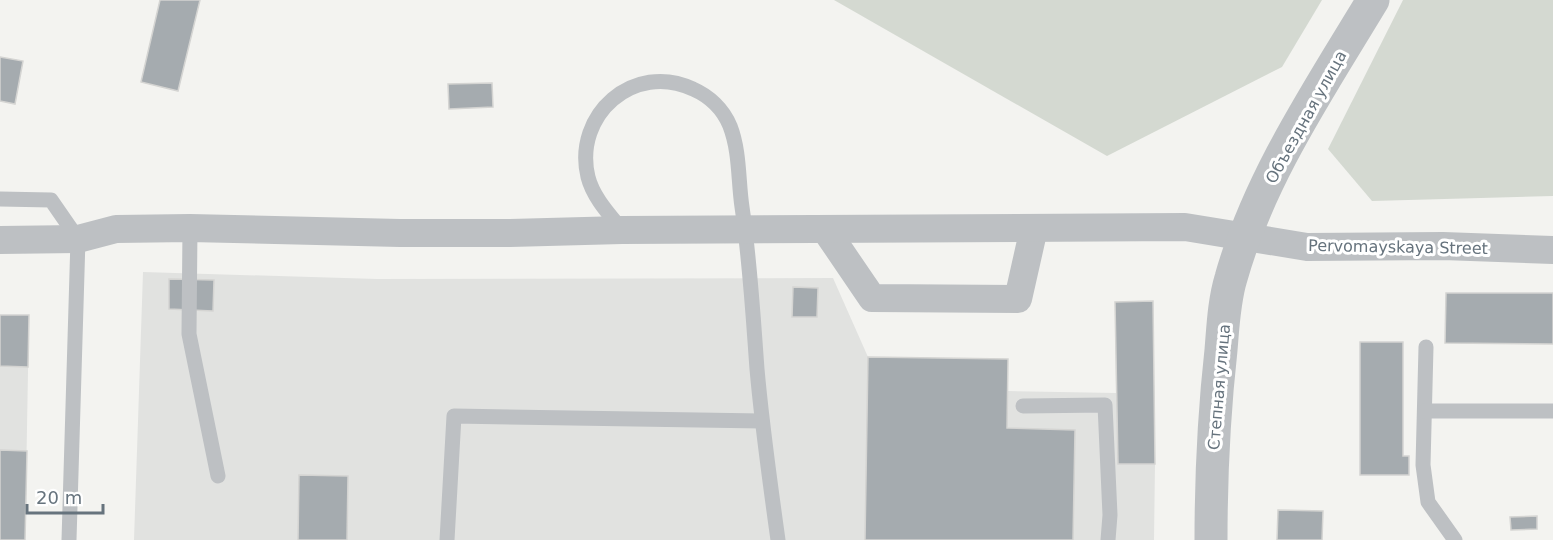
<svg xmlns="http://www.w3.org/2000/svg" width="1553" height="540" font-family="'DejaVu Sans',sans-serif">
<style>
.built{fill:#e1e2e0}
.green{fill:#d4d9d1}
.building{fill:#a5abaf;stroke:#d4d4d2;stroke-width:1.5}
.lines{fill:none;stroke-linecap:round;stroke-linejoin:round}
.service{stroke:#bdc0c3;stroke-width:15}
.minor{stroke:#bdc0c3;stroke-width:28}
.tertiary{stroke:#bdc0c3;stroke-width:33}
.labels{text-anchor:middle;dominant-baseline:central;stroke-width:6;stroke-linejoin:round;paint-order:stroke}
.street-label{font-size:16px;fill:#66737d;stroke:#fff}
</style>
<rect width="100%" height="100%" fill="#f3f3f0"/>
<!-- built -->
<g class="built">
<polygon points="143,272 377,279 833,278 868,357 1008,359 1008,391 1116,393 1115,302 1153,301 1155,464 1154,540 134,540"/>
<polygon points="0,315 29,315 25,540 0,540"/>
</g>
<!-- green -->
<g class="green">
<polygon points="834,0 1322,0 1282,67 1107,156"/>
<polygon points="1403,0 1553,0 1553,196 1372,201 1328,149"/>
</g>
<!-- building -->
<g class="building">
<polygon points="160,0 200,0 178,91 141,82"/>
<polygon points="0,57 23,61 15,104 0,101"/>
<polygon points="492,83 493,107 449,109 448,84"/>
<polygon points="169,279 214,280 213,311 169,309"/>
<polygon points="793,287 818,288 817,317 792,317"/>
<polygon points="1446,293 1553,293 1553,344 1445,343"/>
<polygon points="1153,301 1155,464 1118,464 1115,302"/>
<polygon points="0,315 29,315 28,367 0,366"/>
<polygon points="1360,342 1403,342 1403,456 1409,456 1409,475 1360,475"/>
<polygon points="868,357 1008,359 1007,428 1075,430 1073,540 865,540"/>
<polygon points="0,450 27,451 25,540 0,540"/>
<polygon points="299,475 348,476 347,540 298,540"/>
<polygon points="1278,510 1323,511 1322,540 1277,540"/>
<polygon points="1537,516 1537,529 1511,530 1510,517"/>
</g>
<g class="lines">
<!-- service -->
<g class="service">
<polyline points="0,199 51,200 78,239 69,540"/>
<polyline points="190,228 189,334 218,476"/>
<path d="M622,230c-13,-16 -29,-33 -34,-53 -15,-62 46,-116 105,-88 16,7 30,20 37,37 10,26 8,54 12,81 8,54 11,108 15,162 5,57 13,114 21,171"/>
<polyline points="1426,347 1423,465 1428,502 1455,540"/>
<polyline points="1023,406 1105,405 1110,515 1108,540"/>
<polyline points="1425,411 1553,411"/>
<polyline points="447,540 454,416 762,421"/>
</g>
<!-- minor -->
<g class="minor">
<polyline points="825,229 872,298 1018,299 1034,228"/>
<polyline points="0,240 78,239 116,229 190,228 400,233 510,233 622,230 1185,227 1307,247 1443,246 1553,250"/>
</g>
<!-- tertiary -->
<path class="tertiary" d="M1211,540c0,-64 3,-127 10,-190 2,-24 3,-49 10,-72 28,-100 89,-190 142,-278"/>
</g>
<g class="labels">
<!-- street labels -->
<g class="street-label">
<text transform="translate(1306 117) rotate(-61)">Объездная улица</text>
<text transform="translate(1398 247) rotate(1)">Pervomayskaya Street</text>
<text transform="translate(1219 387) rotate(-85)">Степная улица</text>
</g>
</g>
<!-- scale -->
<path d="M27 504v9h76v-9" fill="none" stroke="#66737d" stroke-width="3"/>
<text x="36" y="504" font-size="18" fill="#66737d" stroke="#ffffff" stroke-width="4.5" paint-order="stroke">20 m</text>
</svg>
